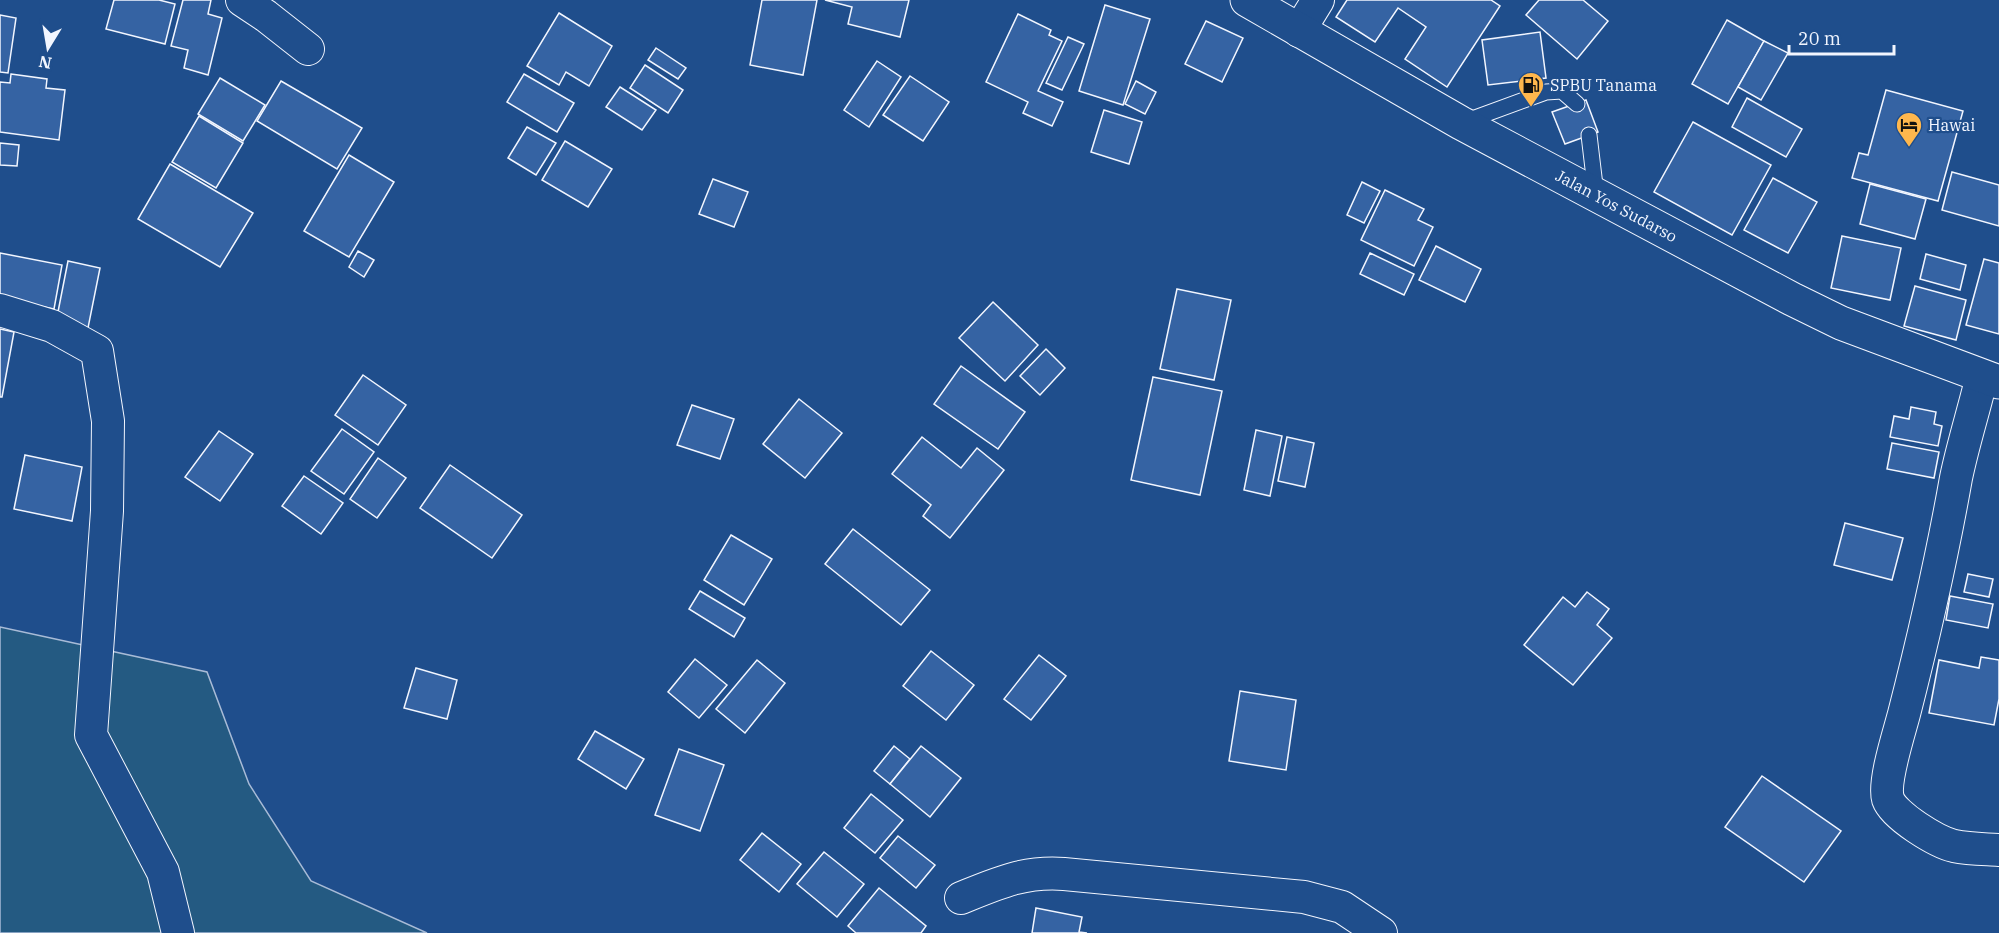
<svg xmlns="http://www.w3.org/2000/svg" width="1999" height="933" font-family="'IBM Plex Serif',serif">
<style>
.green{fill:#245a82;stroke:#a8bbd7;stroke-width:1.5}
.building{fill:#3563a3;stroke:#f2f6ff;stroke-width:1.5}
.lines{fill:none;stroke-linecap:round;stroke-linejoin:round}
.lane-casing{stroke:#f2f6ff;stroke-width:17}
.street-casing{stroke:#f2f6ff;stroke-width:34}
.primary-casing{stroke:#f2f6ff;stroke-width:35}
.lane{stroke:#1f4e8c;stroke-width:15}
.street{stroke:#1f4e8c;stroke-width:32}
.primary{stroke:#1f4e8c;stroke-width:33}
.labels{text-anchor:middle;dominant-baseline:central;stroke-width:4.5;stroke-linejoin:round;paint-order:stroke}
.poi-label{font-size:16px;fill:#f2f6ff;stroke:#1f4e8c;text-anchor:start}
.street-label{font-size:16px;fill:#f2f6ff;stroke:#1f4e8c}
</style>
<rect width="100%" height="100%" fill="#1f4e8c"/>
<!-- green -->
<polygon class="green" points="0,627 207,672 249,784 311,881 427,933 0,933"/>
<!-- building -->
<g class="building">
<polygon points="114,0 159,0 175,4 165,44 106,29"/>
<polygon points="183,0 211,0 208,14 222,18 208,75 184,68 188,50 171,46"/>
<polygon points="762,0 817,0 803,75 750,65"/>
<polygon points="825,0 909,0 900,37 848,24 852,7"/>
<polygon points="1347,0 1491,0 1500,6 1447,87 1405,59 1426,27 1398,8 1375,42 1336,17"/>
<polygon points="1539,0 1583,0 1608,21 1577,59 1526,15"/>
<polygon points="1105,5 1150,19 1123,105 1079,91"/>
<polygon points="559,13 612,46 589,86 566,72 559,85 527,66"/>
<polygon points="1018,14 1051,30 1049,35 1062,41 1038,91 1063,102 1052,126 1023,113 1028,102 986,82"/>
<polygon points="0,15 16,18 8,73 0,72"/>
<polygon points="1727,20 1764,41 1728,104 1692,84"/>
<polygon points="1206,21 1243,38 1222,82 1185,64"/>
<polygon points="1540,32 1546,78 1488,85 1482,40"/>
<polygon points="1068,37 1084,44 1062,90 1046,83"/>
<polygon points="1764,41 1788,53 1761,100 1738,87"/>
<polygon points="656,48 686,68 678,79 648,60"/>
<polygon points="877,61 901,77 869,127 844,110"/>
<polygon points="645,65 683,90 668,113 630,88"/>
<polygon points="11,74 47,79 46,88 65,90 59,140 0,132 0,82 10,83"/>
<polygon points="524,74 574,103 557,132 507,102"/>
<polygon points="910,76 949,102 923,141 883,115"/>
<polygon points="220,78 265,105 243,141 198,114"/>
<polygon points="281,81 362,128 337,169 257,121"/>
<polygon points="1136,81 1156,92 1145,114 1125,104"/>
<polygon points="620,87 656,110 642,130 606,107"/>
<polygon points="1886,90 1963,111 1938,201 1852,178 1859,153 1868,155"/>
<polygon points="1747,98 1802,129 1786,157 1732,127"/>
<polygon points="1586,100 1598,132 1565,144 1552,112"/>
<polygon points="1104,110 1142,122 1129,164 1091,152"/>
<polygon points="199,116 243,143 216,188 172,162"/>
<polygon points="1693,122 1771,165 1732,235 1654,192"/>
<polygon points="527,127 556,143 536,175 508,158"/>
<polygon points="565,141 612,169 588,207 542,180"/>
<polygon points="0,143 19,145 17,166 0,165"/>
<polygon points="349,155 394,182 349,257 304,231"/>
<polygon points="170,164 253,213 220,267 138,219"/>
<polygon points="1952,172 1999,185 1999,226 1942,210"/>
<polygon points="1773,178 1817,202 1788,253 1744,230"/>
<polygon points="713,179 748,192 734,227 699,214"/>
<polygon points="1362,182 1380,191 1364,223 1347,215"/>
<polygon points="1870,184 1926,199 1915,239 1860,224"/>
<polygon points="1385,190 1424,209 1418,220 1433,227 1414,266 1361,240"/>
<polygon points="1842,236 1901,248 1890,300 1831,288"/>
<polygon points="1436,246 1481,269 1465,302 1419,280"/>
<polygon points="358,251 374,260 364,277 349,267"/>
<polygon points="0,253 62,265 54,309 0,298"/>
<polygon points="1370,253 1414,274 1404,295 1360,274"/>
<polygon points="1926,254 1966,265 1960,290 1920,279"/>
<polygon points="1984,259 1999,263 1999,334 1966,325"/>
<polygon points="68,261 100,268 88,328 56,322"/>
<polygon points="1915,286 1966,300 1956,340 1904,326"/>
<polygon points="1177,289 1231,300 1214,380 1160,369"/>
<polygon points="993,302 1038,345 1005,381 959,338"/>
<polygon points="0,329 14,332 2,397 0,397"/>
<polygon points="1046,349 1065,368 1040,395 1020,376"/>
<polygon points="961,366 1025,412 998,449 934,404"/>
<polygon points="363,375 406,405 378,445 335,415"/>
<polygon points="1153,377 1222,391 1200,495 1131,480"/>
<polygon points="799,399 842,433 805,478 763,444"/>
<polygon points="692,405 734,419 720,459 677,445"/>
<polygon points="1911,407 1936,412 1934,424 1942,426 1938,446 1890,437 1894,416 1909,419"/>
<polygon points="342,429 374,452 344,494 311,471"/>
<polygon points="1256,430 1282,436 1270,496 1244,490"/>
<polygon points="219,431 253,454 220,501 185,477"/>
<polygon points="922,437 961,468 977,448 1004,470 950,538 923,516 931,505 892,474"/>
<polygon points="1287,437 1314,443 1305,487 1278,481"/>
<polygon points="1892,443 1939,452 1934,478 1887,469"/>
<polygon points="25,455 82,467 72,521 14,509"/>
<polygon points="378,458 406,478 377,518 350,499"/>
<polygon points="450,465 522,515 492,558 420,508"/>
<polygon points="304,476 343,503 321,534 282,506"/>
<polygon points="1845,523 1903,538 1892,580 1834,565"/>
<polygon points="853,529 930,590 901,625 825,564"/>
<polygon points="731,535 772,559 744,605 704,580"/>
<polygon points="1968,574 1993,579 1989,597 1964,592"/>
<polygon points="700,591 745,618 734,637 689,609"/>
<polygon points="1587,592 1609,609 1597,625 1612,638 1573,685 1524,645 1563,597 1575,607"/>
<polygon points="1950,596 1993,604 1988,628 1946,620"/>
<polygon points="931,651 974,685 946,720 903,686"/>
<polygon points="1039,655 1066,676 1031,720 1004,699"/>
<polygon points="1981,657 1999,660 1999,699 1994,725 1929,713 1939,660 1979,668"/>
<polygon points="695,659 727,685 699,718 668,692"/>
<polygon points="757,660 785,683 745,733 716,709"/>
<polygon points="416,668 457,680 447,719 404,708"/>
<polygon points="1240,691 1296,700 1286,770 1229,761"/>
<polygon points="595,731 644,759 626,789 578,759"/>
<polygon points="894,746 910,759 890,784 874,771"/>
<polygon points="921,746 961,778 930,817 890,784"/>
<polygon points="679,749 724,765 700,831 655,815"/>
<polygon points="1762,776 1841,831 1804,882 1725,827"/>
<polygon points="871,794 903,820 875,853 844,828"/>
<polygon points="762,833 801,864 779,892 740,860"/>
<polygon points="898,836 935,865 916,888 880,858"/>
<polygon points="824,852 864,884 837,917 797,884"/>
<polygon points="879,888 926,926 921,933 856,933 848,926"/>
<polygon points="1036,908 1082,917 1079,932 1087,933 1032,933"/>
</g>
<g class="lines">
<!-- lane casing -->
<g class="lane-casing">
<g id="lane">
<polyline points="1464,122 1546,92 1562,91 1577,104"/>
<polyline points="1589,135 1596,194"/>
</g>
</g>
<!-- street casing -->
<g class="street-casing">
<g id="street">
<polyline points="242,0 266,16 308,49"/>
<polyline points="1299,31 1318,0"/>
<polyline points="0,310 52,326 97,351 108,421 107,511 91,735 163,872 178,933"/>
<path d="M1982,376c-8,34 -19,68 -26,102 -14,79 -32,158 -52,236 -5,19 -21,68 -16,85 6,17 49,43 66,47 15,3 30,3 45,4"/>
<path d="M961,898c37,-15 63,-27 103,-24l240,23 38,10 39,26"/>
</g>
</g>
<!-- primary casing -->
<g class="primary-casing">
<g id="primary">
<path id="s1" d="M1247,0l214,123 331,176 49,24 158,59"/>
</g>
</g>
<!-- lane -->
<use href="#lane" class="lane"/>
<!-- street -->
<use href="#street" class="street"/>
<!-- primary -->
<use href="#primary" class="primary"/>
</g>
<!-- icons -->
<defs>
<g id="fuel-pin" transform="scale(1.35)"><path d="M0 17L-7.5 6A9.5 9.5 0 1 1 7.5 6Z" fill="#ffb74d" stroke="#1f4e8c"/><path d="M-5.5-6h7V0h2V4h1.3V-2.5L3-4.5l.8-.8L6-3V5H2.5V1h-1V6h-7ZM-4.2-4.7v3.2H.2V-4.7Z" fill="#111"/></g>
<g id="hotel-pin" transform="scale(1.35)"><path d="M0 17L-7.5 6A9.5 9.5 0 1 1 7.5 6Z" fill="#ffb74d" stroke="#1f4e8c"/><path d="M-6-4.5h1.5V1H6V5H4.5V3h-9V5H-6ZM-4 0a1.8 1.8 0 1 1 3.6 0ZM.5 0V-2.5h3Q6-2.5 6 0Z" fill="#111"/></g>
</defs>
<g fill-rule="evenodd">
<use href="#fuel-pin" x="1531" y="85"/>
<use href="#hotel-pin" x="1909" y="125"/>
</g>
<g class="labels">
<!-- poi labels -->
<g class="poi-label">
<text x="1550" y="85">SPBU Tanama</text>
<text x="1928" y="125">Hawai</text>
</g>
<!-- street labels -->
<g class="street-label">
<text stroke="none"><textPath href="#s1" startOffset="423">Jalan Yos Sudarso</textPath></text>
</g>
</g>
<!-- north arrow -->
<g transform="translate(48 48) rotate(191)" stroke="#1f4e8c" stroke-width="4.5" paint-order="stroke">
<path d="M0-4.5L10 22L0 15L-10 22Z" fill="#f2f6ff"/>
<text y="-9" font-size="16" font-weight="bold" text-anchor="middle" fill="#f2f6ff">N</text>
</g>
<!-- scale -->
<path d="M1789 45v9h105v-9" fill="none" stroke="#f2f6ff" stroke-width="3"/>
<text x="1798" y="45" font-size="18" fill="#f2f6ff" stroke="#1f4e8c" stroke-width="4.5" paint-order="stroke">20 m</text>
</svg>
